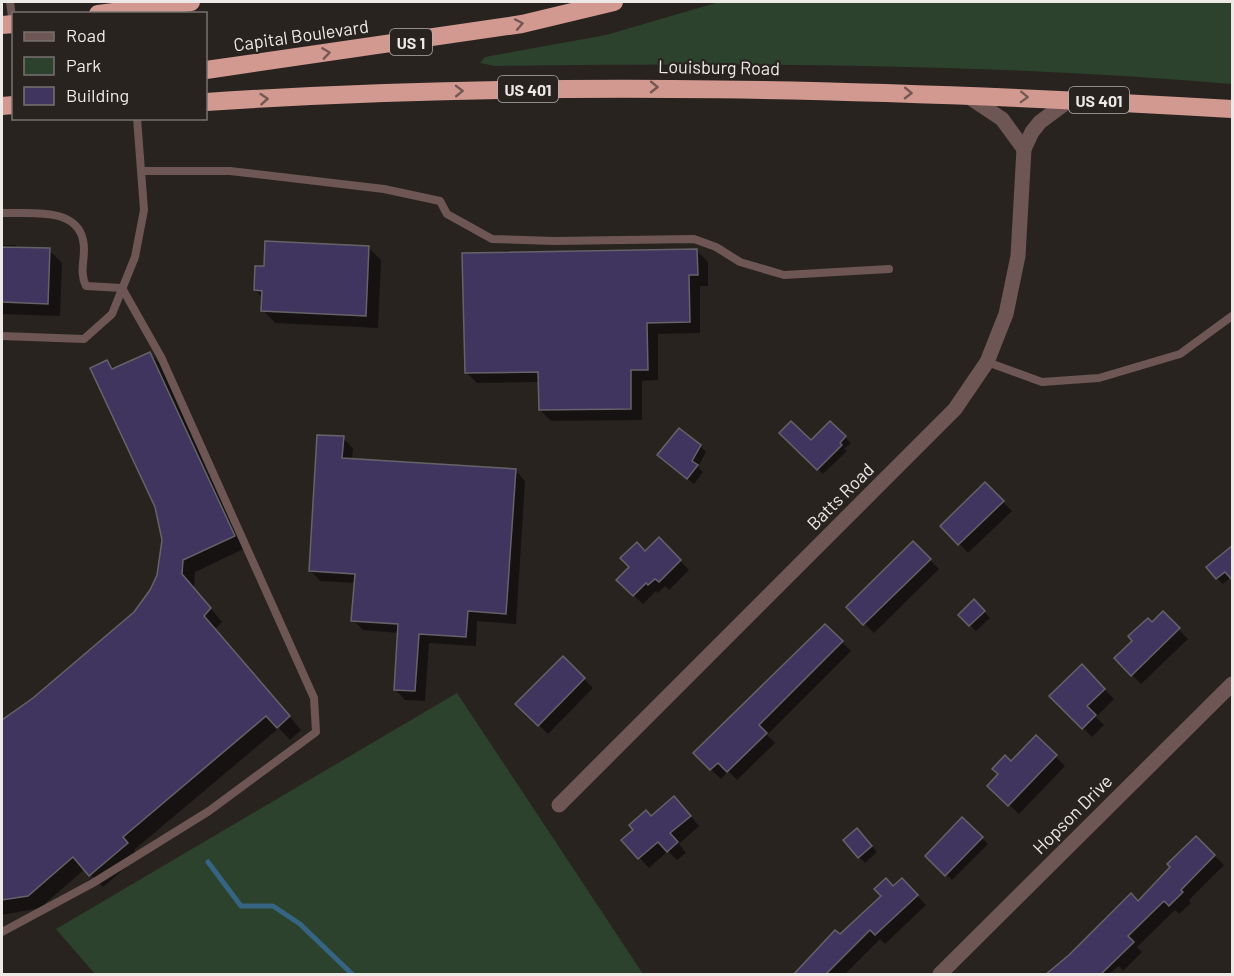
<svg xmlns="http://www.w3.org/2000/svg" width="1234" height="976" font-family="Barlow,sans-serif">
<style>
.green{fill:#2c422d}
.shadow{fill:#0007}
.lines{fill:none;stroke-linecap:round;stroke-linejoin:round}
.stream{stroke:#366583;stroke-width:5}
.building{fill:#40355e;stroke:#65636a;stroke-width:1.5}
.lane{stroke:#6d5653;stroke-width:8}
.street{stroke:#6d5653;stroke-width:15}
.highway{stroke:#d29991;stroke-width:18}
.oneway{stroke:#755853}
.labels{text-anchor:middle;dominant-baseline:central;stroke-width:4.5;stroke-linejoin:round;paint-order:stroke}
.shield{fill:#292320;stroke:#b2aeab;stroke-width:1.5}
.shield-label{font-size:16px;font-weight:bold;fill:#ede9e7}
.street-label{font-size:18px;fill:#ede9e7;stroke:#292320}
</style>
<rect width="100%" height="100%" fill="#292320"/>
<!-- green -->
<g class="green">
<path d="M719,2h513v82c-245,-21 -491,-21 -737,-18l-15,-3 5,-6 121,-22z"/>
<polygon points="457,693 643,974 95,974 56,929"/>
</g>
<!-- shadow -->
<g class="shadow">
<polygon points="2,245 15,245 19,249 49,250 62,263 60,316 2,314"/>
<polygon points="369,248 381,260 378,328 275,323 263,310 263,298 255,290"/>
<polygon points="697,251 708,262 708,286 700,286 700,333 658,334 658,380 642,381 642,420 551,421 540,410 540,382 477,383 466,372"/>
<polygon points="150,353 162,366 246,548 195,572 194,588 222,622 215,629 301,730 290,740 279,728 134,850 139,856 103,887 85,869 40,908 2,915 2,721 34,699 135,613 152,591 158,575 163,540 157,506 107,361 115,369"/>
<polygon points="830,423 851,443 844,449 847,451 823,474 781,433 811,442"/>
<polygon points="343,438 353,448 352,460 515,470 525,481 516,624 477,621 476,646 429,643 425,701 405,700 395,689 399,633 363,630 353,620 355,583 320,581 310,570"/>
<polygon points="700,446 706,452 698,467 703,472 694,484 665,461"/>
<polygon points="985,484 1012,511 968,553 942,526"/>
<polygon points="659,540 689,570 669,590 665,586 658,593 656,591 643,604 618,580"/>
<polygon points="913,543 939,569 874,633 848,607"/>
<polygon points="1232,547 1231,577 1223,584 1217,578"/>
<polygon points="974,601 990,618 976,631 960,615"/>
<polygon points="1163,614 1188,639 1141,684 1116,658"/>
<polygon points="825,626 851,651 767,735 775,743 737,780 728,771 721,779 695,753"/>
<polygon points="563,658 593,688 548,734 518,704"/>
<polygon points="1082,667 1114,699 1096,717 1104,725 1092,737 1052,696"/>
<polygon points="1036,737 1065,766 1019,814 989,785"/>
<polygon points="683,807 699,826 679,844 686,853 677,860 668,851 649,868 623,840 651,817"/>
<polygon points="962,819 988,844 952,880 927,856"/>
<polygon points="863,836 877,852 865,863 859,857"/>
<polygon points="1196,838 1224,865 1189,900 1191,903 1179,914 1175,910 1137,947 1142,952 1123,971 1119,966 1109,974 1049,974 1138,903"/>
<polygon points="902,880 926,905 885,944 880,939 845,974 794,974"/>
</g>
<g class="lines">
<!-- stream -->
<polyline class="stream" points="208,862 241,906 273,906 300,924 352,974"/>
</g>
<!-- building -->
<g class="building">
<polygon points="265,241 369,246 366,316 261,311 262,291 254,290 255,266 264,266"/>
<polygon points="2,247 50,248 48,304 2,302"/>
<polygon points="697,249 698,275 689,275 690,322 647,323 648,370 631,370 631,409 539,410 538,372 465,373 462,253"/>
<polygon points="150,352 235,536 183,560 182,574 211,608 204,616 290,716 277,728 266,716 123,837 128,843 89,876 73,857 28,896 2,900 2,720 33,698 134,612 150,590 157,575 162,540 155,507 90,368 107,360 112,369"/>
<polygon points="791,421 811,440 830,421 846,436 840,443 842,445 817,470 779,433"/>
<polygon points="679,428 701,445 692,461 698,465 687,479 657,455"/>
<polygon points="317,435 344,436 342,458 516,469 506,614 468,611 466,637 419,634 415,691 394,690 398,624 351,621 355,574 309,571"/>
<polygon points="985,482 1004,501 958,545 940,526"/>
<polygon points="659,537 681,560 659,582 655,579 648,585 646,583 633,596 616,580 629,567 620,558 637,542 645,551"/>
<polygon points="913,541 931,559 863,625 861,623 846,607"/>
<polygon points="1233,545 1233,581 1225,572 1216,579 1206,567"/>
<polygon points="974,599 985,611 969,626 958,615"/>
<polygon points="1163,611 1180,628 1131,676 1114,658 1132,641 1128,636 1148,618 1152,622"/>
<polygon points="825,624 843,641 759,725 767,733 727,772 718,763 710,770 693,753"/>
<polygon points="563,656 585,678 538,726 515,704"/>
<polygon points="1082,664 1105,689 1087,706 1096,715 1082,729 1049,696"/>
<polygon points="1036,735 1057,755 1008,806 987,786 998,774 992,769 1005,755 1011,761"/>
<polygon points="674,796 691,816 670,833 678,842 667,852 658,842 638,859 621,840 633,830 629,825 646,810 651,816"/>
<polygon points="962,817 983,837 945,876 925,856"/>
<polygon points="857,828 872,846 858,858 843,840"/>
<polygon points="1196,836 1215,855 1181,890 1183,892 1169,906 1164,901 1128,936 1134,942 1100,975 1045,975 1069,955 1131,893 1138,901 1170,867 1167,864"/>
<polygon points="886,878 893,886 902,878 918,895 875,935 870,930 825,975 793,975 835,930 840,934 881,896 874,889"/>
</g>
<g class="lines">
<!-- lane -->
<g class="lane">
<polyline points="10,2 13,24"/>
<polyline points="143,171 230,171 384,189 440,201 447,214 492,239 554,241 694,239 716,247 740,262 784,275 889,269"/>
<path d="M2,213c25,1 74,-7 81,27 4,16 -5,30 3,46l36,2 39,69 153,341 2,34 -107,79 -116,72 -91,49"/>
<polyline points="2,336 84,339 112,314 135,257 144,210 137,118"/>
<polyline points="987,362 1042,382 1099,378 1180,354 1232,316"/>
</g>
<!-- street -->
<g class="street">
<polyline points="966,95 1002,119 1024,149"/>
<polyline points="559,805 955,409 987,362 1006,314 1018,256 1024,149 1032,132 1040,122 1071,99"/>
<polyline points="940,974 1232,684"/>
</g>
<!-- highway -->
<g class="highway">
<polyline points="98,14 191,2"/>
<polyline points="2,25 14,24"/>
<polyline points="206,70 522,24 614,2"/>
<path d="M206,102c342,-23 684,-13 1026,7"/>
<polyline points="2,106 14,105"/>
</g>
</g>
<!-- one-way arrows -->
<defs><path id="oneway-chevron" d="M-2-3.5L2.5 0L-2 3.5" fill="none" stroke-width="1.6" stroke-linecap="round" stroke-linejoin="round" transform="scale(1.5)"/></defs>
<g class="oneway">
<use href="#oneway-chevron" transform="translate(519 24) rotate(-11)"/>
<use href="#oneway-chevron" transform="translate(326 53) rotate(-8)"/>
<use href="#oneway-chevron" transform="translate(654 87) rotate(1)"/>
<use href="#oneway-chevron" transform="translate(459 91) rotate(-1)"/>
<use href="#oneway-chevron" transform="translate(908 93) rotate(1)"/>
<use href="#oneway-chevron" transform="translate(1024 97) rotate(2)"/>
<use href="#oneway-chevron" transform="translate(264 99) rotate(-4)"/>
</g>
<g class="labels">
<!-- shield labels -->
<g class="shield">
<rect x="390" y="29" width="42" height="26" rx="4.5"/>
<rect x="498" y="76" width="60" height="26" rx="4.5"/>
<rect x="1069" y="87" width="60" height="26" rx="4.5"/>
</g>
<g class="shield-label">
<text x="411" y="42">US 1</text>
<text x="528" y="89">US 401</text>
<text x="1099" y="100">US 401</text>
</g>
<!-- street labels -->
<g class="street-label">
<text transform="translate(301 35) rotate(-8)">Capital Boulevard</text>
<text transform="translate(719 67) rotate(1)">Louisburg Road</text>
<text transform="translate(840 496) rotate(-45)">Batts Road</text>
<text transform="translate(1072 814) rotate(-45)">Hopson Drive</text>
</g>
</g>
<!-- border -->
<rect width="1234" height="976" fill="none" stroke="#ede9e7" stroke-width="6"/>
<!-- legend -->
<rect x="12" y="12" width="195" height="108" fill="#292320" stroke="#777270" stroke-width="1.5"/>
<rect x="24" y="32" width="30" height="9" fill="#6d5653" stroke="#777270" stroke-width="1.5"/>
<text x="66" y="42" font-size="18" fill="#ede9e7">Road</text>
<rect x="24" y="57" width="30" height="18" fill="#2c422d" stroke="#777270" stroke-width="1.5"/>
<text x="66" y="72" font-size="18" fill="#ede9e7">Park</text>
<rect x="24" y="87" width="30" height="18" fill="#40355e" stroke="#777270" stroke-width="1.5"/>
<text x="66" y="102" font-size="18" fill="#ede9e7">Building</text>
</svg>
